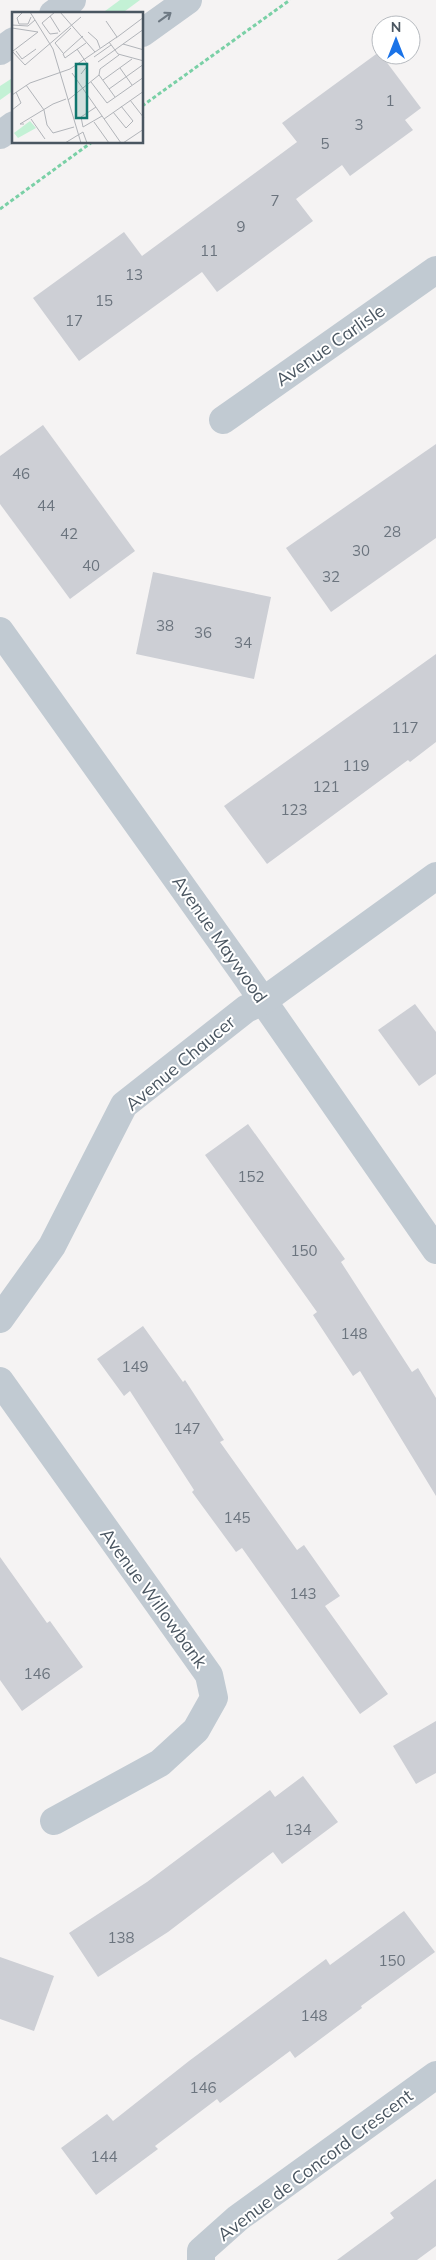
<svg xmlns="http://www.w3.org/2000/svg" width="436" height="2260" font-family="Mulish,sans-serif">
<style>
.green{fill:#c3f1d5}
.building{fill:#cdcfd5}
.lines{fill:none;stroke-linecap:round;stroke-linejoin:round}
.path{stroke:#7ad0a6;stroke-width:3;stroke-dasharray:4 2.5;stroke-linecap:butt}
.minor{stroke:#c1cad2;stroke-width:28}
.tertiary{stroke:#c1cad2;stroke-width:28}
.oneway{stroke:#6e7983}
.labels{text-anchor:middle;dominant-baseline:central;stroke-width:4;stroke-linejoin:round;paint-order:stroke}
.number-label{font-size:15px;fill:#6b747e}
.street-label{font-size:18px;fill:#4a5661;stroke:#fff}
.inset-road{fill:none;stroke:#b1b4b9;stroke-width:1}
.view{fill:#0f766e;fill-opacity:0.15;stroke:#0f766e;stroke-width:2.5}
.inset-edge{fill:none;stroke:#4a5661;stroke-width:2.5}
</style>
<rect width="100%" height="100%" fill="#f5f3f3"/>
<!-- green -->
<g class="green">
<polygon points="120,0 140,0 121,14 101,14"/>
<polygon points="14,77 14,90 0,100 0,86"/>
</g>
<!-- building -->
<g class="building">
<polygon points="379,52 421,108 405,120 413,130 350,176 342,165 296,199 313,221 217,292 202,272 79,361 33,298 124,232 142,256 297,142 282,123"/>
<polygon points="43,425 135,551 70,599 0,504 0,456"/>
<polygon points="436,444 436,538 331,612 286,548"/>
<polygon points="153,572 271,597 254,679 136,654"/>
<polygon points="436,654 436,742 410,762 408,760 267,864 224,806"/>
<polygon points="415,1004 436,1032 436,1074 419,1086 378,1030"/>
<polygon points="248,1124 345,1259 341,1262 412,1372 418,1368 436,1398 436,1496 360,1371 353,1376 313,1315 317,1312 205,1155"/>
<polygon points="143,1326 183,1382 185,1380 224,1440 220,1442 297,1550 304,1545 340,1596 325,1606 388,1694 360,1714 242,1548 236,1552 192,1492 194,1490 130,1391 124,1396 97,1359"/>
<polygon points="0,1557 47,1623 50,1621 83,1667 22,1711 0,1680"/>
<polygon points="436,1721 436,1773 416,1784 393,1746"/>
<polygon points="303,1776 338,1822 282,1864 273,1852 168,1932 98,1977 69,1933 147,1882 270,1790 275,1797"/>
<polygon points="404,1911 435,1952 361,2006 362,2008 295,2058 290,2051 220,2103 217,2099 155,2146 158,2149 96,2195 61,2148 107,2114 113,2121 189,2061 326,1959 330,1965"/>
<polygon points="0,1957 54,1976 34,2031 0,2019"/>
<polygon points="436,2179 436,2246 417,2260 337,2260 394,2218 390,2213"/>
</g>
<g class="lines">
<!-- path -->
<g class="path">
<polyline points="142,106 290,0"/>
<polyline points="0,209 92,142"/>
</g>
<!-- minor -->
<g class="minor">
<polyline points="223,420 436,270"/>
<polyline points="0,631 243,972 436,1250"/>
<polyline points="0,1319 52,1246 124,1105 246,1009 263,1001 436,876"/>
<polyline points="0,1381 209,1675 214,1698 196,1730 160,1763 54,1821"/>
<polyline points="201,2260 201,2251 238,2218 436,2075"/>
</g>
<!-- tertiary -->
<g class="tertiary">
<polyline points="53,14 72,0"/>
<polyline points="142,33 188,0"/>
<polyline points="0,51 14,41"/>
<polyline points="0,135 14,125"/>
</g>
</g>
<!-- one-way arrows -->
<defs><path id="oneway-shaft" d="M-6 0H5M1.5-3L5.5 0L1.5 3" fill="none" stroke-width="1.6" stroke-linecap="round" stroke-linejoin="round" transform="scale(1.25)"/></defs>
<use class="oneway" href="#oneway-shaft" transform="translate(165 17) rotate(-36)"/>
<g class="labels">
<!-- number labels -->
<g class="number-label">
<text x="390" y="100">1</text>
<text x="359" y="124">3</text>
<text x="325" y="143">5</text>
<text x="275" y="200">7</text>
<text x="241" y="226">9</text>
<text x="209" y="250">11</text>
<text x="134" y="274">13</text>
<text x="104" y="300">15</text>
<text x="74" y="320">17</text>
<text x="21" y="473">46</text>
<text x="46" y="505">44</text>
<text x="392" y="531">28</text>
<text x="69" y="533">42</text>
<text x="361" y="550">30</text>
<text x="91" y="565">40</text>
<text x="331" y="576">32</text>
<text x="165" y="625">38</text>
<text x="203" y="632">36</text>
<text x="243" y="642">34</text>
<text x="405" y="727">117</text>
<text x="356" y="765">119</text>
<text x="326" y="786">121</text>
<text x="294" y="809">123</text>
<text x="251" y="1176">152</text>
<text x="304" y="1250">150</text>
<text x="354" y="1333">148</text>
<text x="135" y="1366">149</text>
<text x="187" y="1428">147</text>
<text x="237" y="1517">145</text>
<text x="303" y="1593">143</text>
<text x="37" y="1673">146</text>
<text x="298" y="1829">134</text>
<text x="121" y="1937">138</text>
<text x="392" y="1960">150</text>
<text x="314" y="2015">148</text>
<text x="203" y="2087">146</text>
<text x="104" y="2156">144</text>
</g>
<!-- street labels -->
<g class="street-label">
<text transform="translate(330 345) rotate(-35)">Avenue Carlisle</text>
<text transform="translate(220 939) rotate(55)">Avenue Maywood</text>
<text transform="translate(180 1063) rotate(-40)">Avenue Chaucer</text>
<text transform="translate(154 1598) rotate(54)">Avenue Willowbank</text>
<text transform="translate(315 2165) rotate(-37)">Avenue de Concord Crescent</text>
</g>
</g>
<!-- overview -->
<g transform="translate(12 12)">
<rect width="131" height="131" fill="#f5f3f3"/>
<path d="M18,109l6,7 -18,10 -4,-5z" fill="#c3f1d5"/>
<path class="inset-road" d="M11,0l-6,6 2,6h9l3,-7M18,0l23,37 28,94M43,0l-13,11 8,11 8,-1M48,0l35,40M38,4l10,16M94,9l11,16M0,13l16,1 7,-6M0,16l26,4 -25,19M76,20l9,8 3,8M71,24l-20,18 2,4 21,-15M104,26l28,-21M97,30l9,12 26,7M111,32l21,6M65,37l11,16 -7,9M0,39l13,14 56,-48M4,39l6,8 14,-10M51,41l-8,-10 16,-15M82,45l17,-12M86,50l46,-33M108,56l12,17M60,61l49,70M87,63l1,-6 19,-14M87,63l16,22M91,68l29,-21M79,70l16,21 37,-26M14,73l18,25M97,77l35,-25M0,83l18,-12 40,-14 47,-32M56,88l31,-25M118,88l14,18M84,95l-15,10 2,10 19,-11M0,98l9,-7 -5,-11M32,98l3,15 6,8 21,-6M101,100l13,16 7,-7 -12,-15M19,107l14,20M92,107l40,-28M82,110l15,21M12,112h-4l33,-20 13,-5M53,131l18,-11 4,11M111,131l21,-14"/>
<path class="view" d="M64,52h11v54h-11z"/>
<rect width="131" height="131" class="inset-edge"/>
</g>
<!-- north arrow -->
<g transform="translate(396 40)"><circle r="24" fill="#ffffff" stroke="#b7bbc0"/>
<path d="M0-4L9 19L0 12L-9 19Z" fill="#1a73e8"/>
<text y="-8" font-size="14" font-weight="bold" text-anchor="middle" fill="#4a5661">N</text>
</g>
</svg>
